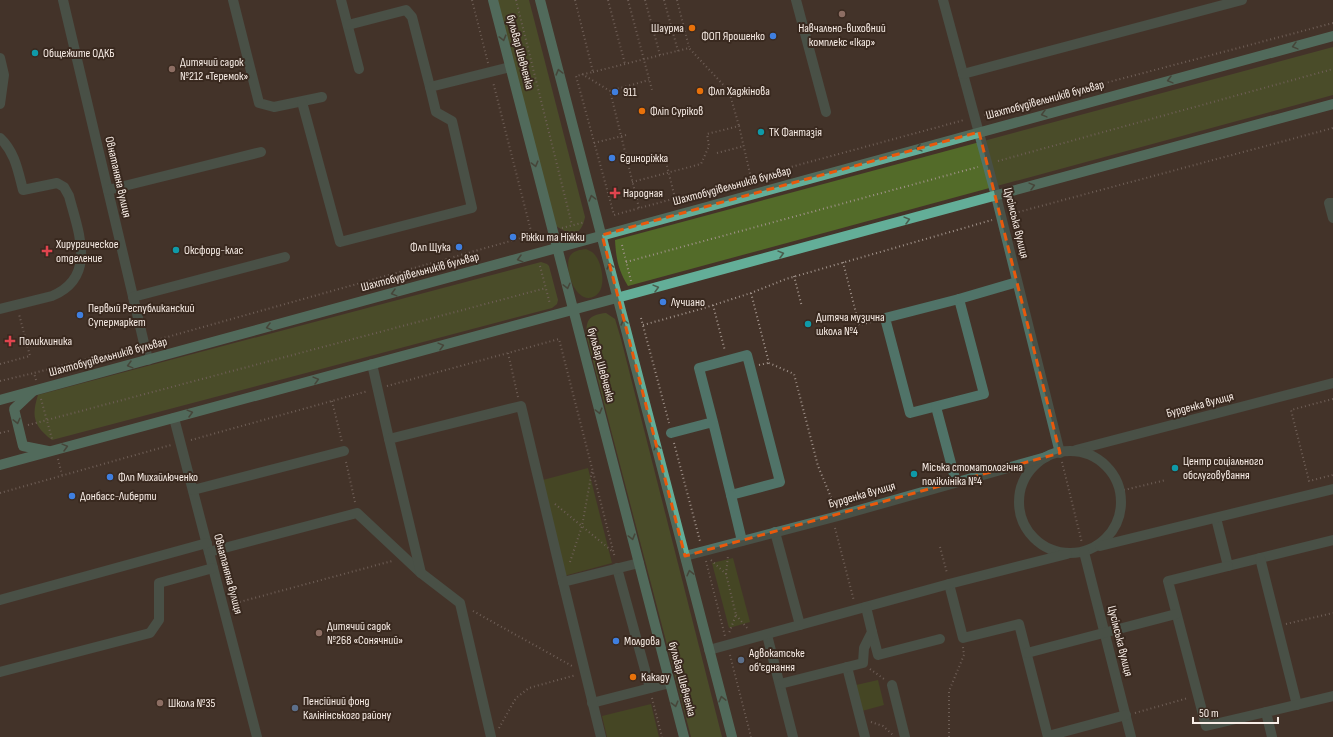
<svg xmlns="http://www.w3.org/2000/svg" width="1333" height="737" font-family="'Sofia Sans Condensed',sans-serif">
<style>
.green{fill:#475d1d}
.forest{fill:#536b29}
.lines{fill:none;stroke-linecap:round;stroke-linejoin:round}
.path{stroke:#a1938b;stroke-width:2;stroke-dasharray:1 3;stroke-linecap:butt}
.minor{stroke:#507368;stroke-width:10}
.major{stroke:#63ae98;stroke-width:10}
.oneway{stroke:#4a5e4f}
.marked{fill:none;stroke:#e8590c;stroke-width:3;stroke-dasharray:8 5;stroke-linejoin:round}
.education-dot{fill:#8d6e63;stroke:#39291f;stroke-width:1.5}
.food-dot{fill:#e8710a;stroke:#39291f;stroke-width:1.5}
.shop-dot{fill:#3f7fe0;stroke:#39291f;stroke-width:1.5}
.culture-dot{fill:#0f9aa8;stroke:#39291f;stroke-width:1.5}
.health-dot{fill:#e0444e;stroke:#39291f;stroke-width:1.5}
.service-dot{fill:#5c6f8a;stroke:#39291f;stroke-width:1.5}
.labels{text-anchor:middle;dominant-baseline:central;stroke-width:4;stroke-linejoin:round;paint-order:stroke}
.poi-label{font-size:12px;fill:#f7ece5;stroke:#39291f;text-anchor:start}
.street-label{font-size:12px;fill:#f7ece5;stroke:#39291f}
</style>
<rect width="100%" height="100%" fill="#443329"/>
<!-- green -->
<g class="green">
<path d="M586,249c2,1 4,2 6,3 10,7 16,37 3,44 -19,11 -32,-28 -25,-40 4,-6 10,-6 16,-7z"/>
<polygon points="588,468 612,563 564,576 539,481"/>
<polygon points="733,558 750,622 729,628 712,563"/>
<polygon points="878,680 884,705 862,711 856,685"/>
<polygon points="651,704 659,737 607,737 602,716"/>
</g>
<!-- forest -->
<g class="forest">
<path d="M497,0h32l56,217c-4,21 -15,18 -29,9z"/>
<path d="M1333,47v48l-705,191c-10,-16 -12,-28 -13,-46z"/>
<path d="M541,262l6,2 2,2 9,34 -1,4 -5,4 -500,132c-18,-14 -21,-23 -14,-45z"/>
<path d="M606,313l9,6 6,20 101,398h-31l-104,-399c-2,-17 1,-23 19,-25z"/>
</g>
<g class="lines">
<!-- path -->
<g class="path">
<polyline points="472,0 488,63"/>
<polyline points="516,0 572,225"/>
<polyline points="575,0 593,72 576,76 614,215 964,120"/>
<polyline points="608,0 625,64"/>
<polyline points="628,0 652,90"/>
<polyline points="645,0 660,55"/>
<polyline points="664,0 678,51"/>
<polyline points="677,0 689,47"/>
<polyline points="593,72 689,48 729,91 739,126"/>
<polyline points="582,74 610,91 639,208"/>
<polyline points="610,91 649,80"/>
<polyline points="984,115 1333,23"/>
<polyline points="594,143 626,135"/>
<polyline points="717,153 744,146"/>
<polyline points="998,161 1333,69"/>
<polyline points="666,162 675,198"/>
<polyline points="632,182 701,164 709,146 707,134 739,126 751,178"/>
<polyline points="1011,214 1333,128"/>
<polyline points="562,228 585,222"/>
<polyline points="622,245 631,281"/>
<polyline points="626,262 978,167"/>
<polyline points="843,262 859,325 875,321"/>
<polyline points="540,266 550,304"/>
<polyline points="794,276 802,307"/>
<polyline points="751,293 769,363 794,374 818,466 835,507"/>
<polyline points="713,305 725,351"/>
<polyline points="641,318 669,423"/>
<polyline points="643,325 701,309 751,293 786,279 992,220"/>
<polyline points="153,341 532,235 493,82"/>
<polyline points="0,364 30,356 19,314"/>
<polyline points="759,365 768,363"/>
<polyline points="36,380 34,373 135,346"/>
<polyline points="0,381 34,373"/>
<polyline points="387,386 508,353"/>
<polyline points="518,397 508,353 559,339 615,558"/>
<polyline points="41,399 52,439"/>
<polyline points="1333,399 1291,410 1309,481 1333,475"/>
<polyline points="332,401 342,442"/>
<polyline points="28,425 546,288"/>
<polyline points="0,433 9,431"/>
<polyline points="191,440 368,391"/>
<polyline points="674,443 700,541"/>
<polyline points="58,459 62,475"/>
<polyline points="346,462 355,502"/>
<polyline points="1062,462 1082,543"/>
<polyline points="1120,491 1166,480"/>
<polyline points="0,493 171,445"/>
<polyline points="555,504 612,551"/>
<polyline points="835,528 854,601"/>
<polyline points="940,547 947,573"/>
<polyline points="711,560 726,574 736,615 729,633"/>
<polyline points="706,561 725,636"/>
<polyline points="570,562 582,526 592,471"/>
<polyline points="726,574 728,556"/>
<polyline points="232,604 392,561"/>
<polyline points="473,611 572,666"/>
<polyline points="736,615 748,629"/>
<polyline points="1286,624 1333,613"/>
<polyline points="730,655 751,737"/>
<polyline points="870,669 884,679"/>
<polyline points="652,698 662,737"/>
<polyline points="1135,713 1188,698"/>
<polyline points="871,722 883,726 894,736"/>
<polyline points="499,728 516,698 529,688 576,675"/>
<polyline points="949,737 949,691 964,655 963,647"/>
</g>
<!-- minor -->
<g class="minor">
<polyline points="63,0 148,360"/>
<polyline points="233,0 259,103 274,107 322,97"/>
<polyline points="341,0 359,69"/>
<polyline points="796,0 826,112"/>
<polyline points="943,0 996,196 1060,453"/>
<polyline points="348,25 406,10 412,17 430,87"/>
<polyline points="0,58 4,75 0,104"/>
<polyline points="963,74 1242,0"/>
<polyline points="302,102 340,242 472,208 452,121 436,112 430,87 510,67"/>
<path d="M0,138c15,14 18,33 23,52l34,-7 7,4 5,9c9,35 29,81 -17,100l-52,13"/>
<polyline points="108,190 261,152"/>
<polyline points="1333,203 1329,203 1333,218"/>
<polyline points="133,297 285,257"/>
<polygon points="959,299 984,394 910,413 885,318"/>
<polyline points="959,299 1017,282"/>
<polyline points="372,364 389,439"/>
<polyline points="936,407 956,482"/>
<polyline points="174,418 257,737"/>
<polyline points="671,433 713,422 699,368 747,355 780,482 731,495 713,422"/>
<polyline points="1076,450 1333,383"/>
<circle cx="1070" cy="502" r="51"/>
<polyline points="193,490 344,451"/>
<polyline points="731,495 742,541"/>
<polyline points="1216,518 1228,566 1333,540"/>
<polyline points="775,532 800,625"/>
<polyline points="1100,546 1333,489"/>
<polyline points="209,552 357,513 421,573"/>
<polyline points="1084,552 1131,737"/>
<polyline points="685,556 838,516 1046,457"/>
<polyline points="1260,558 1297,705"/>
<polyline points="1228,566 1168,581 1206,726 1266,712"/>
<polyline points="617,568 650,688"/>
<polyline points="949,584 963,638 1019,624 1048,737"/>
<polyline points="0,600 207,543"/>
<polyline points="872,632 878,655 940,639"/>
<polyline points="767,635 793,737"/>
<polyline points="709,650 949,584 1067,554"/>
<polyline points="1027,653 1176,614"/>
<polyline points="847,667 865,737"/>
<polyline points="0,672 150,633 159,620 159,583 213,568"/>
<polyline points="780,684 863,663 864,648 872,632 866,607"/>
<polyline points="892,685 905,737"/>
<polyline points="592,703 670,683"/>
<polyline points="1048,736 1126,715"/>
<polyline points="491,737 460,603 421,573 389,439 521,406 563,582"/>
<polyline points="601,737 563,582 639,563"/>
<polyline points="1272,737 1266,712 1333,696"/>
</g>
<!-- major -->
<g class="major">
<polyline points="493,0 684,737"/>
<polyline points="540,0 732,737"/>
<polyline points="32,392 14,409 23,446 48,451"/>
<polyline points="0,400 1333,36"/>
<polyline points="0,465 1333,104"/>
</g>
</g>
<!-- one-way arrows -->
<defs><path id="oneway-chevron" d="M-2-3.5L2.5 0L-2 3.5" fill="none" stroke-width="1.6" stroke-linecap="round" stroke-linejoin="round"/></defs>
<g class="oneway">
<use href="#oneway-chevron" transform="translate(503 38) rotate(75)"/>
<use href="#oneway-chevron" transform="translate(1295 46) rotate(165)"/>
<use href="#oneway-chevron" transform="translate(559 72) rotate(-105)"/>
<use href="#oneway-chevron" transform="translate(1170 80) rotate(165)"/>
<use href="#oneway-chevron" transform="translate(1044 114) rotate(165)"/>
<use href="#oneway-chevron" transform="translate(919 148) rotate(165)"/>
<use href="#oneway-chevron" transform="translate(535 164) rotate(75)"/>
<use href="#oneway-chevron" transform="translate(1032 186) rotate(-15)"/>
<use href="#oneway-chevron" transform="translate(592 198) rotate(-105)"/>
<use href="#oneway-chevron" transform="translate(907 220) rotate(-15)"/>
<use href="#oneway-chevron" transform="translate(781 254) rotate(-15)"/>
<use href="#oneway-chevron" transform="translate(520 259) rotate(165)"/>
<use href="#oneway-chevron" transform="translate(610 266) rotate(-105)"/>
<use href="#oneway-chevron" transform="translate(567 286) rotate(76)"/>
<use href="#oneway-chevron" transform="translate(656 288) rotate(-15)"/>
<use href="#oneway-chevron" transform="translate(394 293) rotate(165)"/>
<use href="#oneway-chevron" transform="translate(624 322) rotate(-105)"/>
<use href="#oneway-chevron" transform="translate(269 327) rotate(165)"/>
<use href="#oneway-chevron" transform="translate(441 346) rotate(-15)"/>
<use href="#oneway-chevron" transform="translate(130 365) rotate(165)"/>
<use href="#oneway-chevron" transform="translate(316 380) rotate(-15)"/>
<use href="#oneway-chevron" transform="translate(599 411) rotate(75)"/>
<use href="#oneway-chevron" transform="translate(190 413) rotate(-15)"/>
<use href="#oneway-chevron" transform="translate(17 421) rotate(76)"/>
<use href="#oneway-chevron" transform="translate(65 447) rotate(-15)"/>
<use href="#oneway-chevron" transform="translate(657 447) rotate(-104)"/>
<use href="#oneway-chevron" transform="translate(632 537) rotate(75)"/>
<use href="#oneway-chevron" transform="translate(690 573) rotate(-104)"/>
<use href="#oneway-chevron" transform="translate(722 699) rotate(-104)"/>
<use href="#oneway-chevron" transform="translate(675 704) rotate(75)"/>
</g>
<!-- marked area -->
<path d="M0 0H1333V737H0ZM979,132l81,321 -375,103 -83,-321z" fill="#443329" fill-opacity=".55" fill-rule="evenodd"/>
<path class="marked" d="M979,132l81,321 -375,103 -83,-321z"/>
<!-- markers -->
<g class="education-dot">
<circle cx="842" cy="14" r="4"/>
<circle cx="172" cy="69" r="4"/>
<circle cx="319" cy="633" r="4"/>
<circle cx="160" cy="703" r="4"/>
</g>
<g class="food-dot">
<circle cx="692" cy="28" r="4"/>
<circle cx="700" cy="91" r="4"/>
<circle cx="642" cy="111" r="4"/>
<circle cx="633" cy="677" r="4"/>
</g>
<g class="shop-dot">
<circle cx="773" cy="36" r="4"/>
<circle cx="615" cy="92" r="4"/>
<circle cx="612" cy="158" r="4"/>
<circle cx="513" cy="237" r="4"/>
<circle cx="459" cy="247" r="4"/>
<circle cx="663" cy="302" r="4"/>
<circle cx="80" cy="315" r="4"/>
<circle cx="110" cy="477" r="4"/>
<circle cx="72" cy="496" r="4"/>
<circle cx="616" cy="641" r="4"/>
</g>
<g class="culture-dot">
<circle cx="35" cy="53" r="4"/>
<circle cx="761" cy="132" r="4"/>
<circle cx="176" cy="250" r="4"/>
<circle cx="808" cy="324" r="4"/>
<circle cx="1175" cy="468" r="4"/>
<circle cx="914" cy="474" r="4"/>
</g>
<g class="health-dot">
<path d="M613 187h4v4h4v4h-4v4h-4v-4h-4v-4h4z"/>
<path d="M45 245h4v4h4v4h-4v4h-4v-4h-4v-4h4z"/>
<path d="M8 335h4v4h4v4h-4v4h-4v-4h-4v-4h4z"/>
</g>
<g class="service-dot">
<circle cx="741" cy="660" r="4"/>
<circle cx="295" cy="708" r="4"/>
</g>
<g class="labels">
<!-- poi labels -->
<g class="poi-label">
<text x="684" y="28" text-anchor="end">Шаурма</text>
<text x="842" y="28" text-anchor="middle">Навчально-виховний<tspan x="842" dy="14">комплекс «Ікар»</tspan></text>
<text x="765" y="36" text-anchor="end">ФОП Ярошенко</text>
<text x="43" y="53">Общежите ОДКБ</text>
<text x="180" y="62">Дитячий садок<tspan x="180" dy="14">№212 «Теремок»</tspan></text>
<text x="708" y="91">Флп Хаджінова</text>
<text x="623" y="92">911</text>
<text x="650" y="111">Фліп Суріков</text>
<text x="769" y="132">ТК Фантазія</text>
<text x="620" y="158">Єдиноріжка</text>
<text x="623" y="193">Народная</text>
<text x="521" y="237">Ріжки та Ніжки</text>
<text x="56" y="244">Хирургическое<tspan x="56" dy="14">отделение</tspan></text>
<text x="451" y="247" text-anchor="end">Флп Щука</text>
<text x="184" y="250">Оксфорд-клас</text>
<text x="671" y="302">Лучиано</text>
<text x="88" y="308">Первый Республиканский<tspan x="88" dy="14">Супермаркет</tspan></text>
<text x="816" y="317">Дитяча музична<tspan x="816" dy="14">школа №4</tspan></text>
<text x="19" y="341">Поликлиника</text>
<text x="1183" y="461">Центр соціального<tspan x="1183" dy="14">обслуговування</tspan></text>
<text x="922" y="467">Міська стоматологічна<tspan x="922" dy="14">поліклініка №4</tspan></text>
<text x="118" y="477">Флп Михайлюченко</text>
<text x="80" y="496">Донбасс-Либерти</text>
<text x="327" y="626">Дитячий садок<tspan x="327" dy="14">№268 «Сонячний»</tspan></text>
<text x="624" y="641">Молдова</text>
<text x="749" y="653">Адвокатське<tspan x="749" dy="14">об'єднання</tspan></text>
<text x="641" y="677">Какаду</text>
<text x="303" y="701">Пенсійний фонд<tspan x="303" dy="14">Калінінського району</tspan></text>
<text x="168" y="703">Школа №35</text>
</g>
<!-- street labels -->
<g class="street-label">
<text transform="translate(520 52) rotate(75)">бульвар Шевченка</text>
<text transform="translate(1045 100) rotate(-15)">Шахтобудівельників бульвар</text>
<text transform="translate(118 177) rotate(77)">Овнатаняна вулиця</text>
<text transform="translate(732 186) rotate(-15)">Шахтобудівельників бульвар</text>
<text transform="translate(1016 223) rotate(76)">Цусімська вулиця</text>
<text transform="translate(420 272) rotate(-15)">Шахтобудівельників бульвар</text>
<text transform="translate(108 357) rotate(-15)">Шахтобудівельників бульвар</text>
<text transform="translate(601 365) rotate(75)">бульвар Шевченка</text>
<text transform="translate(1200 405) rotate(-15)">Бурденка вулиця</text>
<text transform="translate(862 495) rotate(-16)">Бурденка вулиця</text>
<text transform="translate(228 574) rotate(75)">Овнатаняна вулиця</text>
<text transform="translate(1120 641) rotate(76)">Цусімська вулиця</text>
<text transform="translate(682 679) rotate(75)">бульвар Шевченка</text>
</g>
</g>
<!-- scale -->
<path d="M1193 717v6h85v-6" fill="none" stroke="#f7ece5" stroke-width="2"/>
<text x="1199" y="717" font-size="12" fill="#f7ece5" stroke="#39291f" stroke-width="3" paint-order="stroke">50 m</text>
</svg>
